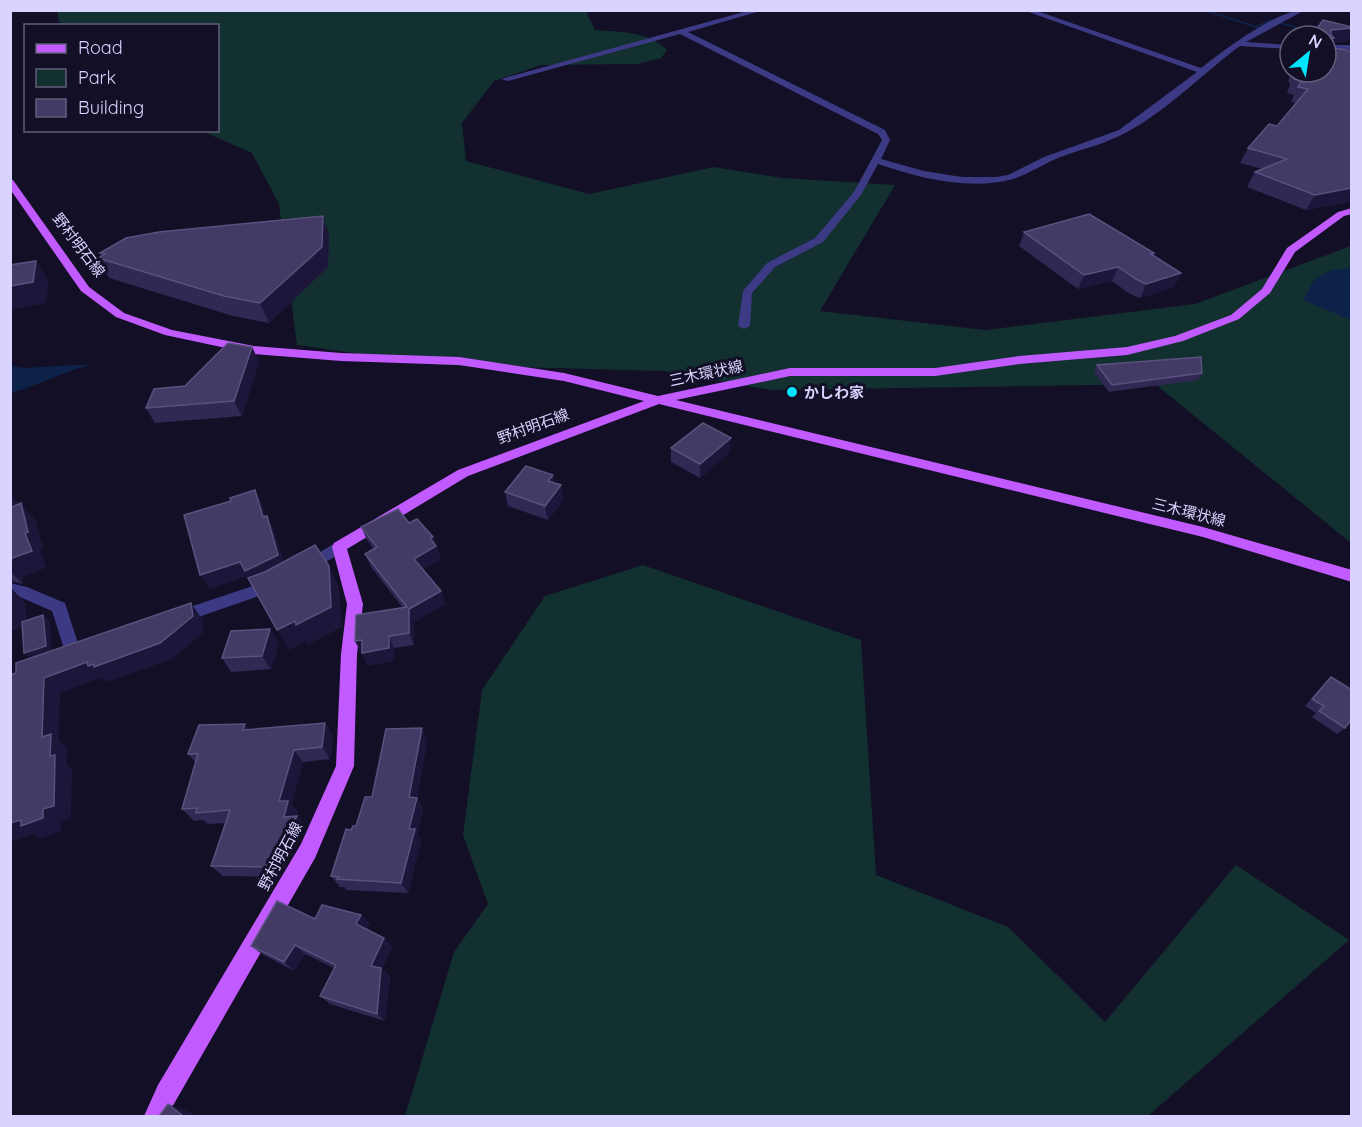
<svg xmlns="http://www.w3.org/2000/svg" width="1362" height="1127" font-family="Quicksand,'Noto Sans JP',sans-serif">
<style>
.green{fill:#12302f}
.water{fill:#0c2248}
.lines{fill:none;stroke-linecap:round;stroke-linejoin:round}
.stream{fill:#0c2248;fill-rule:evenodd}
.minor{fill:#3d3a85;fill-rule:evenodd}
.major{fill:#c25bff;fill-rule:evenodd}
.wall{fill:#312854}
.shaded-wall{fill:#1d163a}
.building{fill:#433a66;stroke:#5a527e;stroke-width:1.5}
.poi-dot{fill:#00e5ff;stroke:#130f26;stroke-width:2}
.labels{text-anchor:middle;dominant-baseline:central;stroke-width:6;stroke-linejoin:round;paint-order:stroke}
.street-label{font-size:15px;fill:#d9d4ff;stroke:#130f26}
.poi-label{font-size:15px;font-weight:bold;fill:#d9d4ff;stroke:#130f26;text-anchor:start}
</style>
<rect width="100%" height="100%" fill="#130f26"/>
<!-- green -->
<g class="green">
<path d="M57,10l529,1 9,19c25,2 53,1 72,20l-6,8 -23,6 -97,1 -47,16 -32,42 4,38 123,33 125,-27 69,11 112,7 -75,126 165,19 210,-26 156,-58v297l-196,-159 -384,6 -108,-19 -224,-6 -142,-20 -18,-141 -27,-51 -50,-22 16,-1v-104l-158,-1z"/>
<polygon points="643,565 861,640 876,875 1008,927 1105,1022 1236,865 1349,940 1148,1116 405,1116 454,952 488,904 463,835 482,690 545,596"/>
</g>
<!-- water -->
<g class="water">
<polygon points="1351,268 1351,320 1303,300 1314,280 1331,270"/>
<path d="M94,364c-30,7 -55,21 -83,29v-27l13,2z"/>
</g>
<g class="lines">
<!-- stream -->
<polygon class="stream" points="1207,10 1256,26 1270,19 1326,35 1323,36 1270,21 1256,28 1201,10"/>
<!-- minor -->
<g class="minor">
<path d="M751,10h13l-76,22 197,98 5,10 -9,19 43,12 38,6h34l12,-2 36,-18 75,-27 78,-58 -174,-62h11l167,58c23,-18 75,-58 104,-58l-59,32 44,3v4l-50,-3c-38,28 -72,64 -113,86 -21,12 -46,17 -69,26 -15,6 -29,16 -45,21 -43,12 -94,-1 -135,-15l-17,31 -38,47 -48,25 -23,26 -2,33 -6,3 -6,-3 5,-35 24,-28 48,-25 39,-46 28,-52 -4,-6 -198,-100 -172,47 -7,-2z"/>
<rect x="1326" y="45" width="26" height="4"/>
<polygon points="339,541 344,543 346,547 344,551 311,571 301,571 298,567 301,563"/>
<polygon points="274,579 279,581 282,585 279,589 178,624 172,623 170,618 172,613"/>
<polygon points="10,583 27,587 65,603 81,653 79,658 73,660 67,658 52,611 20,597 10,595"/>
</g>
<!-- major -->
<polygon class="major" points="10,179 13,180 89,287 124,313 172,330 254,346 341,353 459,357 564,373 658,396 790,368 935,368 1019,356 1127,347 1175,336 1231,315 1262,289 1287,248 1338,212 1352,208 1352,214 1344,216 1295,252 1270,293 1239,319 1183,341 1127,355 1019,364 935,376 790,376 676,400 1203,527 1352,570 1352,582 1203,537 659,404 468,476 347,549 363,604 357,654 354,766 315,858 167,1116 144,1116 158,1085 301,844 336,766 341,654 347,604 332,547 334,543 458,470 644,401 564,381 459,365 341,361 254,354 165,335 116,317 81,291 10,189"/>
</g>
<!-- wall -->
<g class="wall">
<polygon points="1352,27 1352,33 1347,41 1331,43 1329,47 1352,51 1352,201 1306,210 1247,187 1255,172 1262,169 1240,163 1248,148 1277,126 1296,103 1291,102 1294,95 1287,93 1290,84 1288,81 1291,75 1289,75 1290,72 1326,72 1326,36"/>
<polygon points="1024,232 1153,255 1181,273 1174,287 1140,298 1130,294 1112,281 1078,289 1019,246"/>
<polygon points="329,235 328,267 269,323 233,316 109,278 98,258 102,256 100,253"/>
<polygon points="252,347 259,362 242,416 155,423 146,408 185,386"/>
<polygon points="1097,365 1202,373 1198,380 1109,392 1094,372"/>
<polygon points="671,448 730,452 700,478 671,462"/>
<polygon points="553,475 554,483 561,485 563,500 548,520 508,506 505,492"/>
<polygon points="10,494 19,504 35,520 43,548 39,549 46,567 22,577 23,584 11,581"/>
<polygon points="409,523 433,537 441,559 423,569 441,591 445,604 414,622 414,645 394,648 394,661 368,665 355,641 403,608 371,567 365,554 374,549 367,540 361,527"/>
<polygon points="279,643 271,669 231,672 222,658"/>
<polygon points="1331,677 1345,728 1337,734 1312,717 1316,713 1305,706 1324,684"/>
<polygon points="325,723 333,736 330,759 303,762 291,805 298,812 297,816 306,827 279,877 223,876 211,866 226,823 208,824 203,820 194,821 182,809 196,763 188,754 245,724 249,730"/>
<polygon points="427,740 417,798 423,809 417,833 421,840 408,893 346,890 344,887 340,887 331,876 356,826 372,797"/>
<polygon points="361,915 370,924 367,930 384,938 392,947 382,969 390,977 385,1021 330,1004 320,996 334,968 305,954 294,971 262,954 251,946 315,919"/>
</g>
<!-- shaded-wall -->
<g class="shaded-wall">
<polygon points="1352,28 1352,33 1347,41 1331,43 1326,52 1326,40 1331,30"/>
<polygon points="1352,188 1352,201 1306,210 1315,195"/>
<polygon points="323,216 329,235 328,267 269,323 260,303"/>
<polygon points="36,261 49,282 46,303 10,310 10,286"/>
<polygon points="1118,267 1112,281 1078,289 1084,275"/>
<polygon points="1181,273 1174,287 1140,298 1146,284"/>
<polygon points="252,347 259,362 242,416 234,401"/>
<polygon points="731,438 730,452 700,478 700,464"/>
<polygon points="553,475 555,489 548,481"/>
<polygon points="561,485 563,500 548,520 545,506"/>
<polygon points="255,490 262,504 271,532 263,517"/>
<polygon points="10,494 21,506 12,507"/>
<polygon points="21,503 35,520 43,548 39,549 46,567 22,577 23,584 10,571 10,559 25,533"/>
<polygon points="267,516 274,530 286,569 254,585 248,576 210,589 200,575"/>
<polygon points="433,537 441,559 419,572 414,559 430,538"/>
<polygon points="329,566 339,587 342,627 308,645 306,641 289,650 277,630"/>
<polygon points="10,587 25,602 27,625 10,632"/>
<polygon points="441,591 445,604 414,622 414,645 409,633 409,609"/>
<polygon points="191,603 202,619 204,632 172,659 108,682 106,680 102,681 100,678 60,693 59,741 67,748 67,765 72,768 71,819 61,822 61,831 39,839 33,834 10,842 10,823 43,809 50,756 42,737 44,678"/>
<polygon points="43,615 50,621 52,652 31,660 24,653"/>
<polygon points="270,629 279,643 271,669 262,656"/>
<polygon points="389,636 394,648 394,661 368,665 355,641"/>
<polygon points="325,723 333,736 330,759 322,747"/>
<polygon points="245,724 255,737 243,730"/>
<polygon points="422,728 427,740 417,798 423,809 417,833 421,840 408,893 401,883 409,829 409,797"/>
<polygon points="294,750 303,762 291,805 298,812 297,816 306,827 279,877 268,867 279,801"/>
<polygon points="361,915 370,924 364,934 356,924"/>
<polygon points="384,938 392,947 382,969 390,977 385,1021 377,1014 371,966"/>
<polygon points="295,945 305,954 294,971 284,962"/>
<polygon points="168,1104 190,1112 196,1116 183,1116"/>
</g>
<!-- building -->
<g class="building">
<polygon points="1323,20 1352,27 1352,28 1331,30 1331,35 1334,38 1326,41 1326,36 1311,36"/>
<polygon points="1326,47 1352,51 1352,188 1315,195 1255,172 1287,159 1248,148 1269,124 1277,126 1308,89 1298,87 1302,80 1294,79 1297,72 1326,72"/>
<polygon points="1089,214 1154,253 1151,254 1181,273 1146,284 1136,279 1118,267 1084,275 1024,232"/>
<polygon points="323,216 322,247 260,303 224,296 98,258 105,254 100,253 126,238 159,232"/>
<polygon points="36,261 33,282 10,286 10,265"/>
<polygon points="228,343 252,347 234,401 146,408 154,389 185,386"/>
<polygon points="1201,357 1202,373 1112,385 1097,365"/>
<polygon points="703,423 731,438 700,464 671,448"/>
<polygon points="526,466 553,475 548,481 561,485 545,506 505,492"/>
<polygon points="255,490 263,517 267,516 278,555 245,571 240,562 200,575 184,515 231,501 230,498"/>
<polygon points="10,503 12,507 21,503 28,532 25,533 32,551 10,559"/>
<polygon points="398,509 409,523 417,519 433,537 430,538 436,546 414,559 441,591 409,609 409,633 389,636 389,648 362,653 362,640 355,641 356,615 407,607 365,554 377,547 361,527"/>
<polygon points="315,545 329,566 331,607 296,625 295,621 277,630 248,578 265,572"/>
<polygon points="191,603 193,616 160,643 94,667 94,664 88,666 87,662 44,678 42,737 51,734 50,756 55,755 54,806 43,809 43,818 21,826 21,820 10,823 10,675 16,673 16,663"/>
<polygon points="43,615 46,646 24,653 22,622"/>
<polygon points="270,629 262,656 222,658 231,631"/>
<polygon points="1331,677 1352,690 1352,719 1345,728 1319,711 1324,706 1312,699"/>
<polygon points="325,723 322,747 294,750 279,801 288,801 284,817 297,816 268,867 211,866 230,810 196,813 197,808 182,809 198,754 188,754 199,725 245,724 243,730"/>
<polygon points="422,728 409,797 417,798 409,829 415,829 401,883 337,879 339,877 331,876 346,829 351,830 353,826 356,826 365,797 372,797 386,729"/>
<polygon points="277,901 315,919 322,905 361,915 356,924 384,938 371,966 381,968 377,1014 320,996 336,965 295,945 284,962 251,946"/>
<polygon points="168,1104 183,1116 159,1116"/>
</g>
<!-- markers -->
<circle class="poi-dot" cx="792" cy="392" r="6"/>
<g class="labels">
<!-- street labels -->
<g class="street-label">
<text transform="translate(79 245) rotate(53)">野村明石線</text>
<text transform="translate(706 373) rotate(-12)">三木環状線</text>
<text transform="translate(533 426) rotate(-20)">野村明石線</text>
<text transform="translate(1189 512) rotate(14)">三木環状線</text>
<text transform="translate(280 856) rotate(-62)">野村明石線</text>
</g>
<!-- poi labels -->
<g class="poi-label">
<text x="804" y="392">かしわ家</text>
</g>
</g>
<!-- border -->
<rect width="1362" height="1127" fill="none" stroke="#d9d4ff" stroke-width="24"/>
<!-- legend -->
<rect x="24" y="24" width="195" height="108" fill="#130f26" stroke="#625e7d" stroke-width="1.5"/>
<rect x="36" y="44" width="30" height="9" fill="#c25bff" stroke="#625e7d" stroke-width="1.5"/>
<text x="78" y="54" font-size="18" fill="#d9d4ff">Road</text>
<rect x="36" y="69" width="30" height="18" fill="#12302f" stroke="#625e7d" stroke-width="1.5"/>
<text x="78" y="84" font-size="18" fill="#d9d4ff">Park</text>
<rect x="36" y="99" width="30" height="18" fill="#433a66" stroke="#625e7d" stroke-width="1.5"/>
<text x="78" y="114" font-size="18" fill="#d9d4ff">Building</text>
<!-- north arrow -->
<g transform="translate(1308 54) rotate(30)"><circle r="28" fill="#130f26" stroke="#625e7d" stroke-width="1.5"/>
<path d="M0-4.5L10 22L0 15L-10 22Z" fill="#00e5ff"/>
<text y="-9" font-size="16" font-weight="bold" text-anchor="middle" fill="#d9d4ff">N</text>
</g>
</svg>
